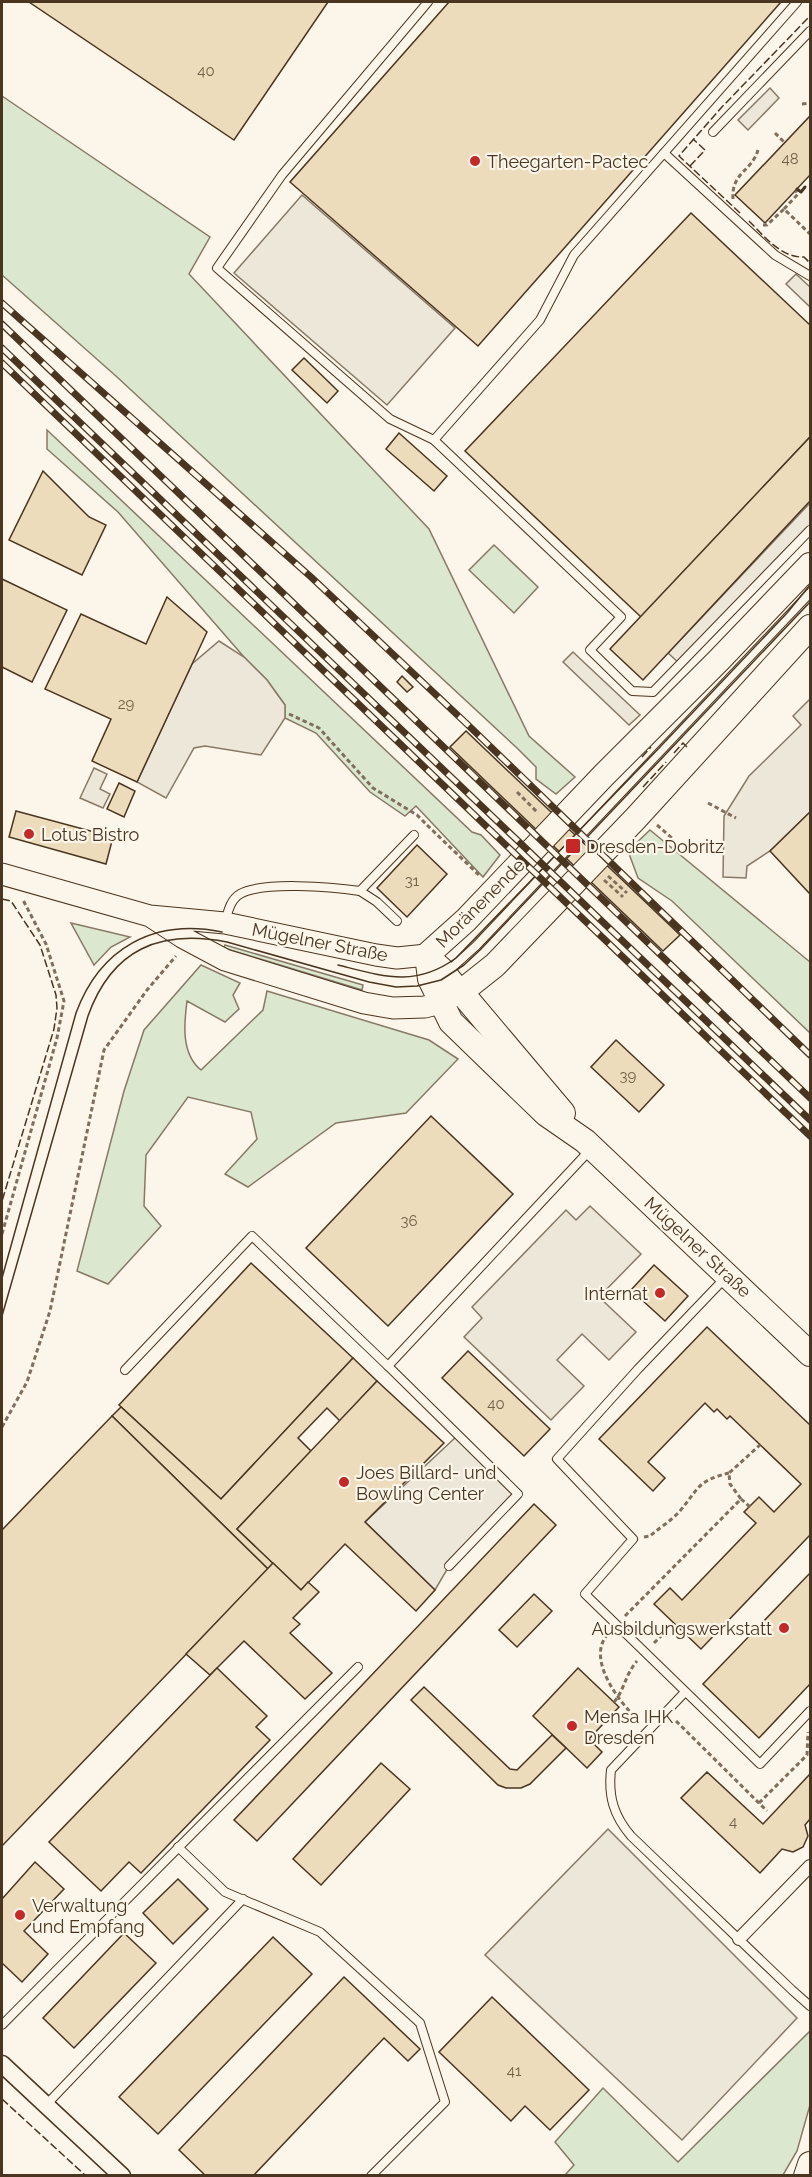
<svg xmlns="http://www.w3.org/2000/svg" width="812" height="2177" font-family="Raleway,sans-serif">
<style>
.green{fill:#dce7d0;stroke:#887966;stroke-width:1.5}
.parking{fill:#ede7d9;stroke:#887966;stroke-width:1.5}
.building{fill:#ecdcbc;stroke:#4a3520;stroke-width:1.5}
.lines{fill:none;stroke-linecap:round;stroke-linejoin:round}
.service-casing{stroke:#4a3520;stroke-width:10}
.pedestrian-casing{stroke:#4a3520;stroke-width:14}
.minor-casing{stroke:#4a3520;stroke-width:19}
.tertiary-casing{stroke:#4a3520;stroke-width:23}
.secondary-casing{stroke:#4a3520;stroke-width:26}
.path{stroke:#7f6f5c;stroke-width:3;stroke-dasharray:4.5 3;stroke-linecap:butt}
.service{stroke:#fbf6e9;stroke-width:8}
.pedestrian{stroke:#fbf6e9;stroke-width:12}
.minor{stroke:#fbf6e9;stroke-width:16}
.tertiary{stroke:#fbf6e9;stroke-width:21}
.secondary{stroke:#fbf6e9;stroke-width:24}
.tram{stroke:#4a3520;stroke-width:1.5}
.rail-casing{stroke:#4a3520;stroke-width:7}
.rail{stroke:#fbf6e9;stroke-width:4.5;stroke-dasharray:14;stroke-linecap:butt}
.fence{stroke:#4a3520;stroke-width:1.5;stroke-dasharray:8 3;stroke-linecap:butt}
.wall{stroke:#4a3520;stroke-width:3}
.poi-dot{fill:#c62828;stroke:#fbf6e9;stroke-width:2}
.labels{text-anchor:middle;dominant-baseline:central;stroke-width:4.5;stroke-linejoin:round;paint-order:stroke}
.number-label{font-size:15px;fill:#725f47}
.poi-label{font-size:18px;fill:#4a3520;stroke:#fbf6e9;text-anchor:start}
.street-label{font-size:18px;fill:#4a3520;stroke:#fbf6e9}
</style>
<rect width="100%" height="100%" fill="#fbf6e9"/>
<!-- green -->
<g class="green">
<polygon points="2,96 210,237 189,274 429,529 529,736 575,777 556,794 536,779 536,767 517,748 117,377 2,275"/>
<polygon points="47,430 472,832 481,835 500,855 483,877 416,806 405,816 370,792 316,733 285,718 285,705 267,680 244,657 118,512 47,449"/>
<polygon points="494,545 538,587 514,613 469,570"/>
<polygon points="650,830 810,962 810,1033 672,901 638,878 628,851"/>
<polygon points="71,923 130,937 111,947 94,965"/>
<polygon points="225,945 363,985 362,990 224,948"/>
<path d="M201,965l39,18 -7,12 6,14 -14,13 -38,-21c-3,23 -6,53 14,69l62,-60 4,-19 162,49 29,19 -52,54 -70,10 -88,64 -23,-13 32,-35 -6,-27 -63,-15 -42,58 -2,51 17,20 -53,58 -31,-13 47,-180 20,-61z"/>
<polygon points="810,2031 810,2105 797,2151 783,2175 565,2175 574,2165 555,2142 603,2088 678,2162"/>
</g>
<!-- parking -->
<g class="parking">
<polygon points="770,88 779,98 748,130 738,120"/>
<polygon points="302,195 455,328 387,405 234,273"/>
<polygon points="796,274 810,287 810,307 786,284"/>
<polygon points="810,503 810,530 680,664 668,653"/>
<polygon points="219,641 244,657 267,680 285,705 285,718 261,755 205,746 194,748 166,798 137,782 192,664"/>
<polygon points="573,652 640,715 629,725 563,662"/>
<polygon points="810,699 810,812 770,851 747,866 746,878 723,877 724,816 749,776 801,725 793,716"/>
<polygon points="94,768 107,774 100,789 110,794 103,808 80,798"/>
<polygon points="590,1206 641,1254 599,1297 636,1332 609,1360 582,1334 557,1360 584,1386 551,1420 464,1337 482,1318 472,1307 566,1210 576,1220"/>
<polygon points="457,1436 518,1494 449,1566 435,1590 365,1522"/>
<polygon points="608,1829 797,2018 682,2140 485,1955"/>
</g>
<!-- building -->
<g class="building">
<polygon points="29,2 328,2 234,140"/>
<polygon points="449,2 781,2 478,346 290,182"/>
<polygon points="810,116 810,175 765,223 735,195"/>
<polygon points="691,213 810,325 810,437 641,617 465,451"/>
<polygon points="304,358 338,391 327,403 292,370"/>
<polygon points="399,433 447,476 434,491 386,449"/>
<polygon points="810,437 810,501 643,680 610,649"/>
<polygon points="43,471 89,517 106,525 82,575 9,540"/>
<polygon points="2,579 67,610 32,682 2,667"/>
<polygon points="167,597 207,632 137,782 92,761 111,719 45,689 81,614 146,644"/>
<polygon points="402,676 413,687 407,692 397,682"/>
<polygon points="466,731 680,935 663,951 450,747"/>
<polygon points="119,783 135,791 124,817 107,809"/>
<polygon points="16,811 113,837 106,864 9,837"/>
<polygon points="810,812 810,894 770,851"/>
<polygon points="417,845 447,874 407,917 377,888"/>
<polygon points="616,1040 664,1085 639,1112 591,1067"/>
<polygon points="431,1116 513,1194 388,1326 306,1248"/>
<polygon points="251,1263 353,1358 221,1499 119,1405"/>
<polygon points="654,1265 688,1296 665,1321 631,1290"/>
<polygon points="707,1327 810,1425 810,1535 701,1649 654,1604 670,1588 682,1600 756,1523 744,1512 759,1497 774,1512 801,1484 730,1416 727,1419 717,1409 714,1412 705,1403 648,1462 665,1478 653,1491 599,1439"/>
<polygon points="468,1351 550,1429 524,1456 442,1378"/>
<polygon points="353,1358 377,1381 340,1421 327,1408 298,1438 311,1451 237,1529 273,1563 268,1569 112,1416 121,1407 221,1499"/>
<polygon points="377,1381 444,1443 365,1522 435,1590 416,1611 345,1544 301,1590 237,1529"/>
<polygon points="112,1416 268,1569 2,1846 2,1530"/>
<polygon points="534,1504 556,1525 257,1841 234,1820"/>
<polygon points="273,1563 301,1590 308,1582 319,1592 293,1618 300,1624 290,1633 332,1673 305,1699 244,1641 210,1675 186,1654"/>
<polygon points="810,1573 810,1684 759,1738 703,1684"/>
<polygon points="534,1594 552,1611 517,1647 499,1630"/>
<polygon points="217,1668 267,1716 256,1727 270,1740 141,1873 129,1862 101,1891 49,1842"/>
<polygon points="578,1668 619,1707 589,1739 602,1752 587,1768 533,1716"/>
<polygon points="424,1687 510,1769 517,1770 552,1735 566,1748 530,1784 521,1788 506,1788 498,1785 411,1700"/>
<polygon points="381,1763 410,1789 321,1885 293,1859"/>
<polygon points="707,1772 763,1824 810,1774 810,1819 805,1825 808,1836 803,1847 793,1852 782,1849 760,1873 681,1798"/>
<polygon points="35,1862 64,1889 24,1931 48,1954 22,1982 2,1963 2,1899"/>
<polygon points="178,1879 208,1909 173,1944 143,1913"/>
<polygon points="124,1933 156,1963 74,2048 43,2018"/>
<polygon points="273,1937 312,1974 158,2134 119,2097"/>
<polygon points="344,1977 420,2049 408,2061 384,2038 253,2176 206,2176 179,2150"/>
<polygon points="492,1997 589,2090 550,2130 525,2106 511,2121 439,2052"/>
</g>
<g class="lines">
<!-- service casing -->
<g class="service-casing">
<g id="service">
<polyline points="428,2 282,175 217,268 390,419 434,440 621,617 590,650 632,691 653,692 810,530"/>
<polyline points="713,132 810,31"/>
<polyline points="664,153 775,255 810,276"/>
<polyline points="434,440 540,320 574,255 797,2"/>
<polyline points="360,891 377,902 397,921"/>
<path d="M225,922c3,-10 5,-22 15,-28 22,-13 93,-7 120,-3l54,-56"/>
<polyline points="447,972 476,946 810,593"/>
<polyline points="727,1276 638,1369 557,1459 633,1539 585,1594 760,1764 810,1711"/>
<polyline points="125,1370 252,1236 388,1366"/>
<polyline points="449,1566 518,1494 388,1366 590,1150"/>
<path d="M685,1692l-74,78c-3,27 3,46 20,66l161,154 18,16"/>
<polyline points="178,1847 225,1892 320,1932 420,2023 445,2102 371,2176"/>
<polyline points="2,2025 358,1667"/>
<polyline points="46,2105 243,1899"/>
</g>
</g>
<!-- pedestrian casing -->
<g class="pedestrian-casing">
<polyline id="pedestrian" points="739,1939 810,1866"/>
</g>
<!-- minor casing -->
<g class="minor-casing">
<polyline id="minor" points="2,2064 122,2176"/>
</g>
<!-- tertiary casing -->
<g class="tertiary-casing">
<polyline id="tertiary" points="2,874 150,916 225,923 376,955 397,958 427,955 442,968 461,992 440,1003 425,1007 393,1008 364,1003 225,960 182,937 150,916"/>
</g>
<!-- secondary casing -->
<g class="secondary-casing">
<g id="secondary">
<polyline points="810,565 719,660 604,775 466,920 427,955 430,979 451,1022 546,1114 585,1141 810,1354"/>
<polyline points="563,1113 461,992 495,965 636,818 810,627"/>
<polyline points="806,2176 810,2164"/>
</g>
</g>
<!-- path -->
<g class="path">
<polyline points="802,104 810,103"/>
<polyline points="775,133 785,143"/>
<path d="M733,199c-2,-26 19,-28 25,-49"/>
<polyline points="784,209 798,194 796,191"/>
<polyline points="763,225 767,225 784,209 810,234"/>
<polyline points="289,714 319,728 373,788 417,815 427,825"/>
<polyline points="517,792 537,812"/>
<polyline points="708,803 736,818"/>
<polyline points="427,825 481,877"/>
<polyline points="657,825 672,838"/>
<polyline points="608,876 627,893"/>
<polyline points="604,880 623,897"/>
<polyline points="2,1234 57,1038 64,1001 46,944 23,900"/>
<polyline points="2,1427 27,1382 50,1311 104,1050 147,990 176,956"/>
<polyline points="741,1499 750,1507"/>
<path d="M644,1537l6,-1c9,-8 21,-15 29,-24 20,-23 17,-31 50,-39"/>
<polyline points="625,1616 741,1499 730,1484 729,1473 760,1445"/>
<path d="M608,1634c-23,25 12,69 31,87"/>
<polyline points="654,1643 674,1623"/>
<path d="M614,1702c10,-11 11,-27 23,-41"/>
<polyline points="676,1721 767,1811"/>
<polyline points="759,1803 807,1755 808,1732"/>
</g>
<!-- service -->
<use href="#service" class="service"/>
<!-- pedestrian -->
<use href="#pedestrian" class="pedestrian"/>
<!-- minor -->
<use href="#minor" class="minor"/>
<!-- tertiary -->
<use href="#tertiary" class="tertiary"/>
<!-- secondary -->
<use href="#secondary" class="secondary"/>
<!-- tram -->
<g class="tram">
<path d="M338,965c44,11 77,23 118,-7l204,-211 127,-134 23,-28"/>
<path d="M2,1278l74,-265c24,-65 78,-95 146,-81"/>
<path d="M2,1316l86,-300c24,-67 72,-87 139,-74l142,40 27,5 21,-1 24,-6 23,-15 16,-15 330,-348"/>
</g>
<!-- rail casing -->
<g class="rail-casing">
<g id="rail">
<polyline points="2,303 311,577 468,725 810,1055"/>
<polyline points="2,324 810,1098"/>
<polyline points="2,348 810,1120"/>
<polyline points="2,363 810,1136"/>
</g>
</g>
<!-- rail -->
<use href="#rail" class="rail"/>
<!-- fence -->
<g class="fence">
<polyline points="690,166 705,150 693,139"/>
<polyline points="740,213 679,156 721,108 810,16"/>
<path d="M749,221c15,15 32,37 55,36l6,6"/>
<polyline points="674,753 683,743 688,748"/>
<polyline points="642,757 651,747"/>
<polyline points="643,787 666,762"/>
<polyline points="2,899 11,901 40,945 56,995 57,1008 54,1029 2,1201"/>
<polyline points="2,2099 86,2176"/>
</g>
<!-- wall -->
<polyline class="wall" points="797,189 801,192 805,187"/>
</g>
<!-- markers -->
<g class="poi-dot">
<circle cx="475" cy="161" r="6"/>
<circle cx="29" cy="834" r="6"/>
<rect x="565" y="838" width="16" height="16" rx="3"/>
<circle cx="660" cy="1293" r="6"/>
<circle cx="344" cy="1482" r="6"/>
<circle cx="784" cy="1628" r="6"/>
<circle cx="572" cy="1726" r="6"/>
<circle cx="20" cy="1915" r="6"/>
</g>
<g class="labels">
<!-- number labels -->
<g class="number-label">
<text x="206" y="71">40</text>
<text x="790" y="159">48</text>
<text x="126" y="704">29</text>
<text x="412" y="881">31</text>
<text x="628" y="1076">39</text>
<text x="409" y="1221">36</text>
<text x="496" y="1404">40</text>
<text x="733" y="1822">4</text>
<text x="514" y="2071">41</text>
</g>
<!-- poi labels -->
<g class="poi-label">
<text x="487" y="161">Theegarten-Pactec</text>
<text x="41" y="834">Lotus Bistro</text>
<text x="586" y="846">Dresden-Dobritz</text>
<text x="648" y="1293" text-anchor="end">Internat</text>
<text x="356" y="1472">Joes Billard- und<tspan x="356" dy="21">Bowling Center</tspan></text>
<text x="772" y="1628" text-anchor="end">Ausbildungswerkstatt</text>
<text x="584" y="1716">Mensa IHK<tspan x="584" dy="21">Dresden</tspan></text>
<text x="32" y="1905">Verwaltung<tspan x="32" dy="21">und Empfang</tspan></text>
</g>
<!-- street labels -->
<g class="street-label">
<text transform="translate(480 903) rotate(-45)">Moränenende</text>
<text transform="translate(320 942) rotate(11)">Mügelner Straße</text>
<text transform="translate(698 1247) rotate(43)">Mügelner Straße</text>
</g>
</g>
<!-- border -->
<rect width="812" height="2177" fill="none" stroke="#4a3520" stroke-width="6"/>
</svg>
